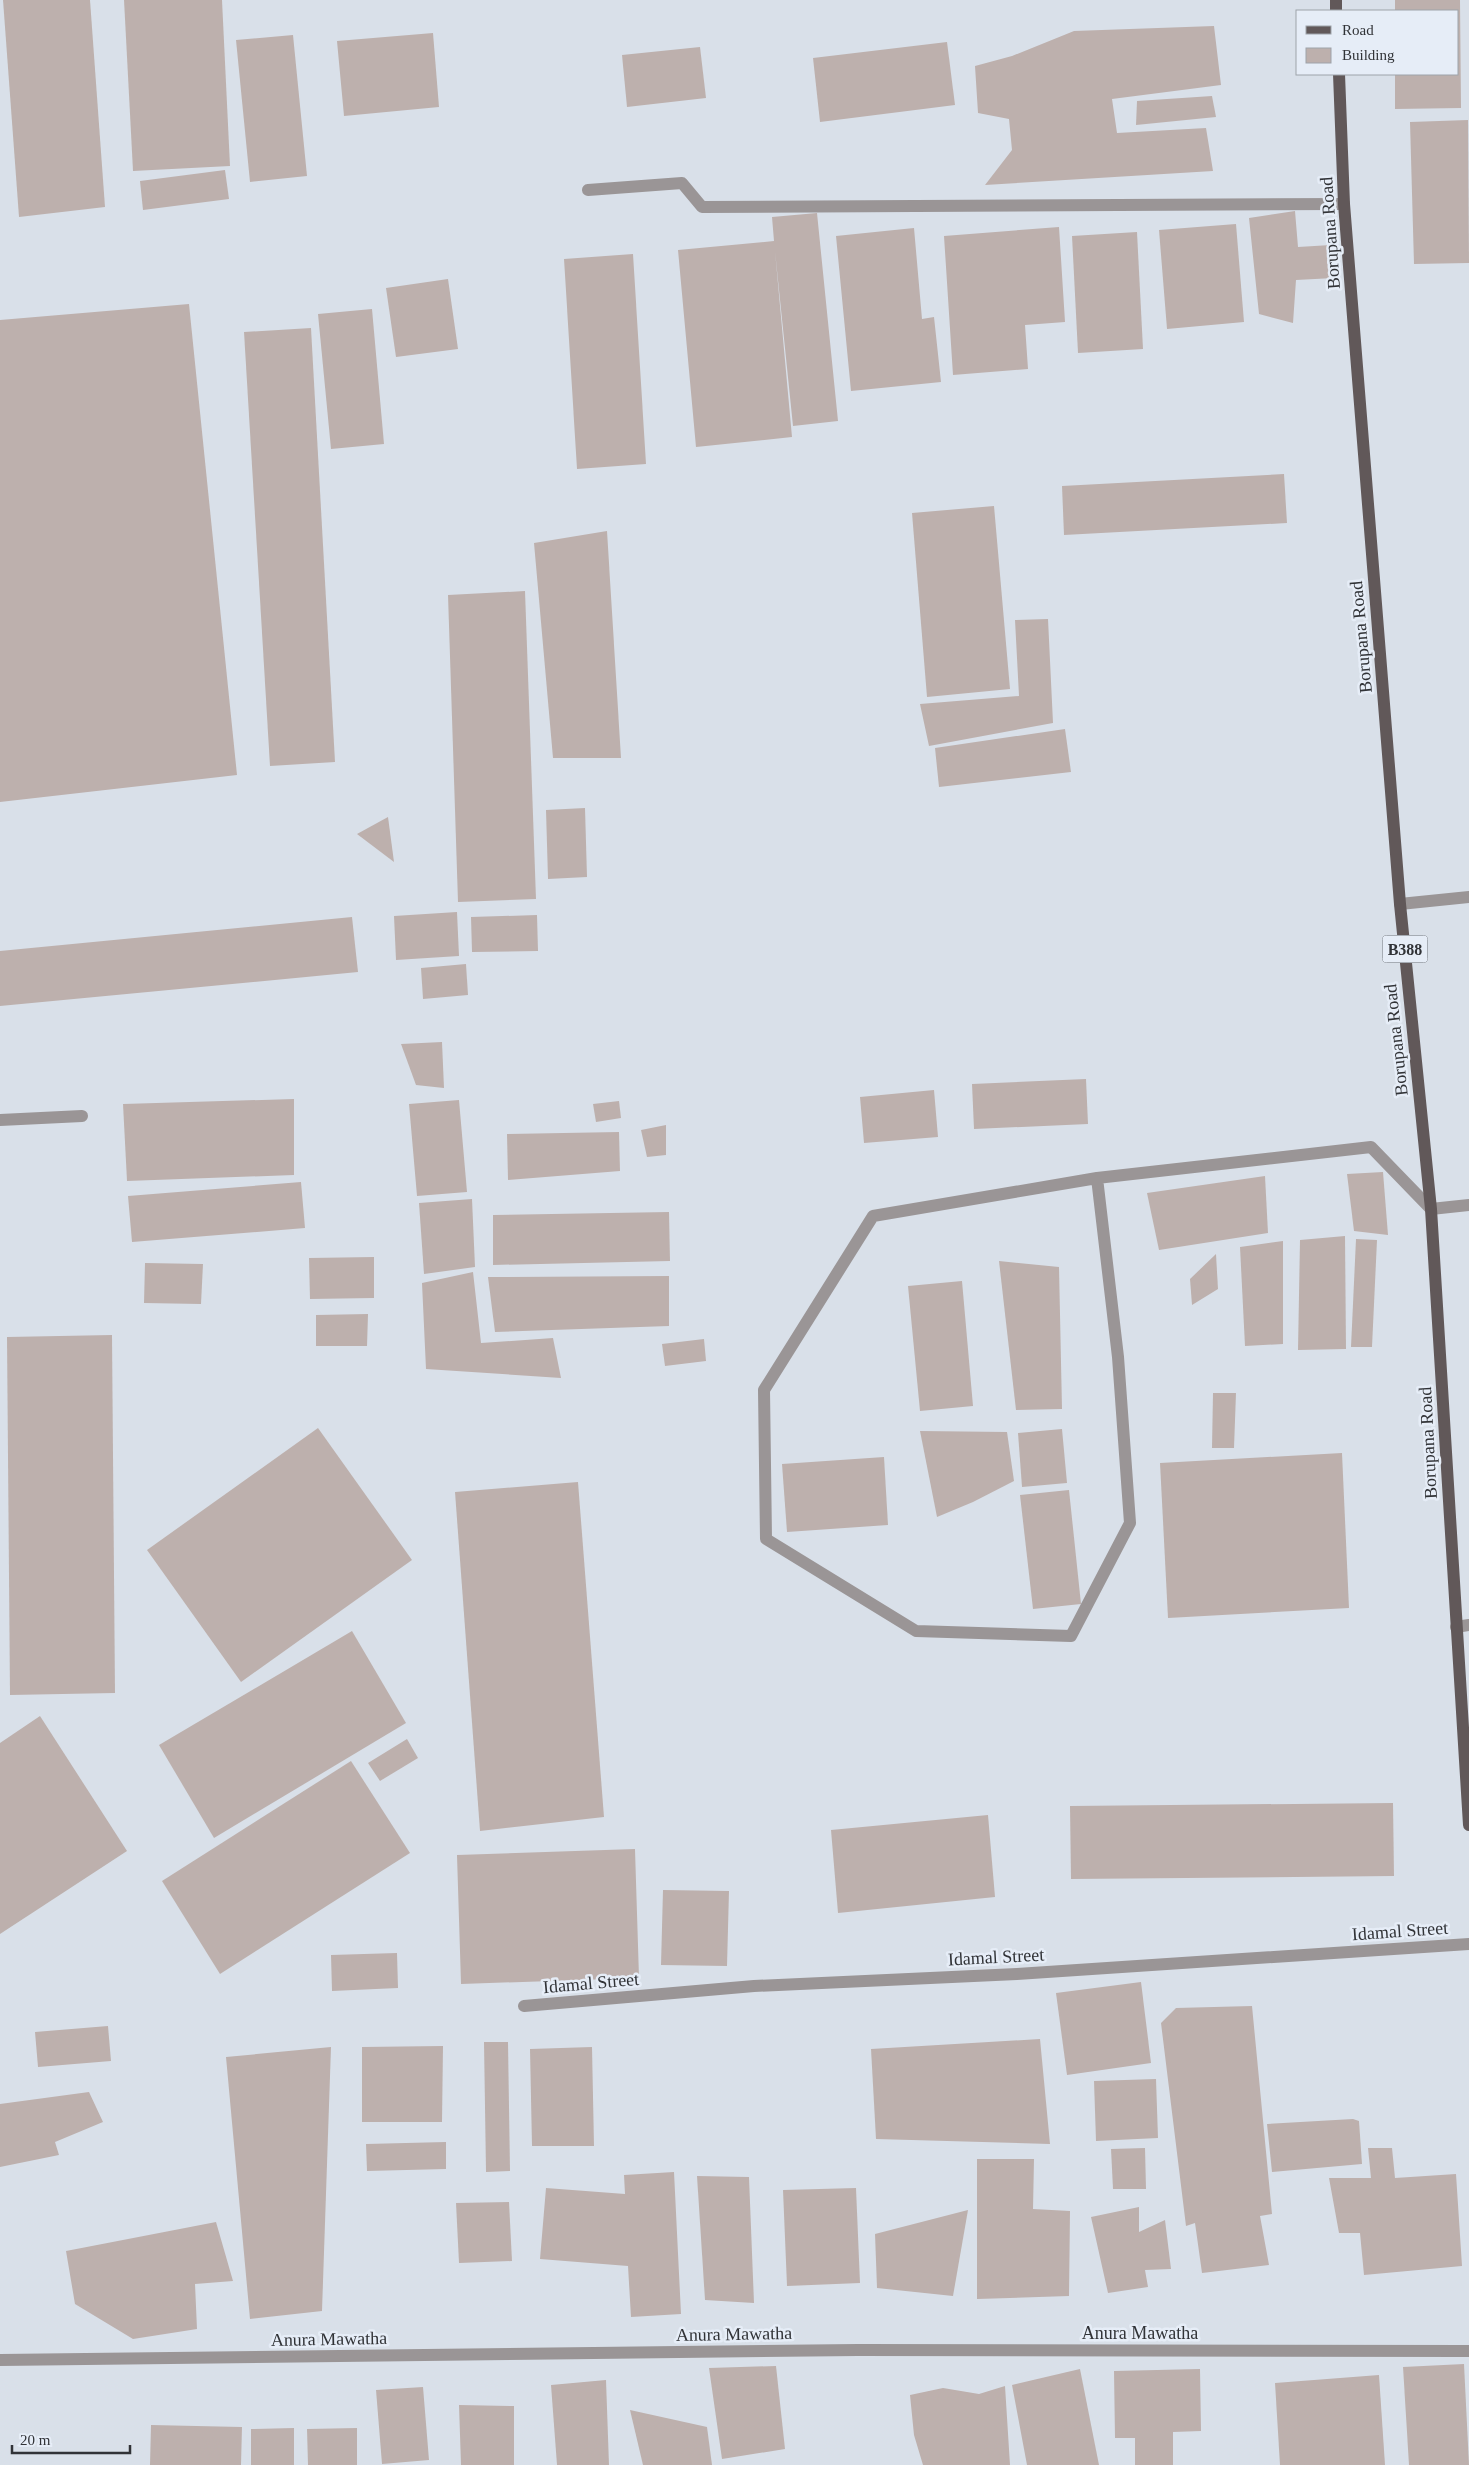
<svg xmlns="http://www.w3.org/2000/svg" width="1469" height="2465" font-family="'Times New Roman',serif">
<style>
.building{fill:#bdb0ad}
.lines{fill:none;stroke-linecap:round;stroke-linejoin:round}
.minor{stroke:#9a9596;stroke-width:12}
.major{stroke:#615859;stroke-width:12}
.labels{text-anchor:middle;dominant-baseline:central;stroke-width:5;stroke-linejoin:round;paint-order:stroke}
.shield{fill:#e6edf7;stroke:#676b71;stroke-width:1}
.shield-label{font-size:16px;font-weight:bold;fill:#313337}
.street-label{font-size:18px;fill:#313337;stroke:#e6edf7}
</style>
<rect width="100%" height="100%" fill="#d9e0e9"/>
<!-- building -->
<g class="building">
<polygon points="3,0 90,0 105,207 19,217"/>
<polygon points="124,0 222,0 230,166 133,171"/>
<polygon points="1395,0 1460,0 1461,108 1395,109 1395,74 1458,74 1458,11 1395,11"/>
<polygon points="1214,26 1221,85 1112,99 1117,133 1206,128 1213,171 985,185 1012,150 1009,119 978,113 975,66 1012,56 1074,31"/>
<polygon points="433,33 439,107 344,116 337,41"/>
<polygon points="293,35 307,176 250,182 236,40"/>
<polygon points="947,42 955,105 820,122 813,58"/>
<polygon points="700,47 706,98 627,107 622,55"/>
<polygon points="1212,96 1216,117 1136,125 1137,101"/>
<polygon points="1468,120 1469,263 1414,264 1410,122"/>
<polygon points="225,170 229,199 143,210 140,181"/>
<polygon points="1295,211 1298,247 1331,245 1334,278 1296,280 1293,323 1259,314 1249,218"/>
<polygon points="817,213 838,421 793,426 775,251 792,437 696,447 678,250 774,241 772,217"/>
<polygon points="1236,224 1244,322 1167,329 1159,230"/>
<polygon points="1059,227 1065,322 1025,325 1028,369 953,375 944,236"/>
<polygon points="914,228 922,319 934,317 941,382 851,391 836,236"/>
<polygon points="1137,232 1143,349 1078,353 1072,236"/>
<polygon points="633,254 646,464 577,469 564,259"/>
<polygon points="448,279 458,349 396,357 386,288"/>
<polygon points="189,304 237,775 0,802 0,320"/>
<polygon points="372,309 384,444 331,449 318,314"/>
<polygon points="311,328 335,762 270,766 244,332"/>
<polygon points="1284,474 1287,523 1064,535 1062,486"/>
<polygon points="994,506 1010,689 927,697 912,513"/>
<polygon points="607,531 621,758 553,758 534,543"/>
<polygon points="525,591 536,899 458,902 448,595"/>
<polygon points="1048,619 1053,723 929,746 920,704 1019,696 1015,620"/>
<polygon points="1065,729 1071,772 939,787 935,748"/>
<polygon points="585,808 587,877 548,879 546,810"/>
<polygon points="388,817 394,862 357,834"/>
<polygon points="457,912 459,956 396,960 394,916"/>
<polygon points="537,915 538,951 472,952 471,917"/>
<polygon points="352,917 358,972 0,1006 0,951"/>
<polygon points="466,964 468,995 423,999 421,968"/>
<polygon points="442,1042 444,1088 416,1085 401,1044"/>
<polygon points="1086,1079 1088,1124 974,1129 972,1084"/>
<polygon points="934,1090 938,1137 864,1143 860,1097"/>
<polygon points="294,1099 294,1175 127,1181 123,1104"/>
<polygon points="459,1100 467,1192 417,1196 409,1104"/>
<polygon points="619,1101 621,1118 596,1122 593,1104"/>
<polygon points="666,1125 666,1155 647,1157 641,1130"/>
<polygon points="619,1132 620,1171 508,1180 507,1134"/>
<polygon points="1383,1172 1388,1235 1354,1231 1347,1174"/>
<polygon points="1265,1176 1268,1233 1159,1250 1147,1193"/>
<polygon points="301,1182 305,1228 132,1242 128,1196"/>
<polygon points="472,1199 475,1267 424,1274 419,1203"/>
<polygon points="669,1212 670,1261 493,1265 493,1215"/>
<polygon points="1345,1236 1346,1349 1298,1350 1300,1240"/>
<polygon points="1356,1239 1377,1240 1372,1347 1351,1347"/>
<polygon points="1283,1241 1283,1344 1245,1346 1240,1247"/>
<polygon points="1216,1254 1218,1289 1192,1305 1190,1279"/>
<polygon points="374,1257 374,1298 310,1299 309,1258"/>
<polygon points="999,1261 1059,1267 1062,1409 1016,1410"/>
<polygon points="145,1263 203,1264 201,1304 144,1303"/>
<polygon points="473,1272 481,1343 553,1338 561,1378 426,1369 422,1283"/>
<polygon points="669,1276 669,1326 495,1332 488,1277"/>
<polygon points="962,1281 973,1406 920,1411 908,1286"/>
<polygon points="368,1314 367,1346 316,1346 316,1315"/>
<polygon points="112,1335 115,1693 10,1695 7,1337"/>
<polygon points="704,1339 706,1361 665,1366 662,1344"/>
<polygon points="1213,1393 1236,1393 1234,1448 1212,1448"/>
<polygon points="318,1428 412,1560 241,1682 147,1550"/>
<polygon points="1062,1429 1067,1483 1022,1487 1018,1433"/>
<polygon points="920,1431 1007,1432 1014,1481 973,1502 937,1517"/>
<polygon points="1342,1453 1349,1608 1168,1618 1160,1463"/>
<polygon points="884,1457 888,1525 787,1532 782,1464"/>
<polygon points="578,1482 604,1817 480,1831 455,1492"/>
<polygon points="1069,1490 1081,1604 1033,1609 1020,1495"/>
<polygon points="352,1631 406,1723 214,1838 159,1745"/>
<polygon points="40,1716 127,1851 0,1934 0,1743"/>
<polygon points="407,1739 418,1758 380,1781 368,1763"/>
<polygon points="351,1761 410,1853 220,1974 162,1881"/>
<polygon points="1393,1803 1394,1876 1071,1879 1070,1806"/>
<polygon points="988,1815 995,1897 838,1913 831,1830"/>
<polygon points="635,1849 639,1978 461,1984 457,1855"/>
<polygon points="663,1890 729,1891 727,1966 661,1965"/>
<polygon points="397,1953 398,1988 332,1991 331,1955"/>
<polygon points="1141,1982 1151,2063 1067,2075 1056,1993"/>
<polygon points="1252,2006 1272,2214 1260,2216 1269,2265 1202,2273 1195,2223 1186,2226 1161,2023 1176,2008"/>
<polygon points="108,2026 111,2061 38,2067 35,2032"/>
<polygon points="1040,2039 1050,2144 876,2139 871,2049"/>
<polygon points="484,2042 508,2042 510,2171 486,2172"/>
<polygon points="443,2046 442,2122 362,2122 362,2047"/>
<polygon points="331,2047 322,2311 250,2319 226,2057"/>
<polygon points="592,2047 594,2146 532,2146 530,2049"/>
<polygon points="1156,2079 1158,2138 1096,2141 1094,2081"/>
<polygon points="89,2092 103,2122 55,2142 59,2155 0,2167 0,2104"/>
<polygon points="1353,2119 1359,2121 1362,2164 1272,2172 1267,2124"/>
<polygon points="446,2142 446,2169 367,2171 366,2144"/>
<polygon points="1145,2148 1146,2189 1113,2189 1111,2149"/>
<polygon points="1368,2148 1392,2148 1395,2178 1456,2174 1462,2266 1364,2275 1360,2233 1339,2233 1329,2178 1371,2178"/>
<polygon points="977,2159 1034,2159 1033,2209 1070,2211 1069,2296 977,2299"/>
<polygon points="674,2172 681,2314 631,2317 628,2266 540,2259 546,2188 625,2194 624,2175"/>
<polygon points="697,2176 749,2177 754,2303 705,2300"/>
<polygon points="856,2188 860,2283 787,2286 783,2190"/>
<polygon points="509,2202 512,2261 459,2263 456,2203"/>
<polygon points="1139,2207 1139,2232 1165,2220 1171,2269 1145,2270 1148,2287 1108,2293 1091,2217"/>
<polygon points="968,2210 953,2296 877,2288 875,2234"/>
<polygon points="216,2222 233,2281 195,2284 197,2329 133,2339 75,2304 66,2251"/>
<polygon points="1464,2364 1469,2465 1409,2465 1403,2367"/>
<polygon points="776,2366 785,2449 722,2459 709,2368"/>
<polygon points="1080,2369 1099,2465 1027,2465 1012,2385"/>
<polygon points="1200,2369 1201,2431 1173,2432 1173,2465 1135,2465 1135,2438 1115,2438 1114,2371"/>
<polygon points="1379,2375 1385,2465 1280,2465 1275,2383"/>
<polygon points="606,2380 609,2465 557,2465 551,2385"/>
<polygon points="1005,2386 1010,2465 923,2465 914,2435 910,2395 943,2388 979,2394"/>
<polygon points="423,2387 429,2460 382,2464 376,2390"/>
<polygon points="459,2405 514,2406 514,2465 461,2465"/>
<polygon points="630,2410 707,2427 712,2465 643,2465"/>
<polygon points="151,2425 242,2427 241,2465 150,2465"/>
<polygon points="294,2428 294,2465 251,2465 251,2429"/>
<polygon points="357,2428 357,2465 308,2465 307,2429"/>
</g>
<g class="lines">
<!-- minor -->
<g class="minor">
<polyline points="588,190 682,183 702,207 1344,204"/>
<polyline points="1400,904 1469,897"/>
<polyline points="0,1120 82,1116"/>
<polyline points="1097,1178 1118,1357 1130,1523 1071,1636 916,1631 766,1539 764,1390 873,1216 1097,1178 1371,1147 1431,1209 1469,1205"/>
<polyline points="1456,1627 1469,1625"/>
<polyline points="524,2006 754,1986 1017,1974 1469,1944"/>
<polyline points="0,2360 858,2350 1469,2351"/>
</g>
<!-- major -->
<g class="major">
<polyline points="1336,0 1336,11"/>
<polyline points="1339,74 1344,204 1400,904 1431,1209 1469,1825"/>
</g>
</g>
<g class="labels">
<!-- shield labels -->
<rect class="shield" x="1382.5" y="935.5" width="45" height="27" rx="4"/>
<g class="shield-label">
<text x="1405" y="949">B388</text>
</g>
<!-- street labels -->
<g class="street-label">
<text transform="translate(1330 233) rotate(-94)">Borupana Road</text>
<text transform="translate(1361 637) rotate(-95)">Borupana Road</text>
<text transform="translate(1396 1040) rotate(-96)">Borupana Road</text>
<text transform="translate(1428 1443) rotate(-93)">Borupana Road</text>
<text transform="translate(1400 1931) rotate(-4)">Idamal Street</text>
<text transform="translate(996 1957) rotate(-3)">Idamal Street</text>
<text transform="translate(591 1983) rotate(-5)">Idamal Street</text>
<text x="1140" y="2333">Anura Mawatha</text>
<text transform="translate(734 2334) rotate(-1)">Anura Mawatha</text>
<text transform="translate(329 2339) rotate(-1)">Anura Mawatha</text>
</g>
</g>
<!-- legend -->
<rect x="1296" y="10" width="162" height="65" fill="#e6edf7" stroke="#9ea3aa"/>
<rect x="1306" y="26" width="25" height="8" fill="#615859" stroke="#9ea3aa"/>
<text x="1342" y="35" font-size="15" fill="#313337">Road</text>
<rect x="1306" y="48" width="25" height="15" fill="#bdb0ad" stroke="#9ea3aa"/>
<text x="1342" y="60" font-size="15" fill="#313337">Building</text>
<!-- scale -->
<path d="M12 2445v8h118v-8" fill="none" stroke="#313337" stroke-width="2.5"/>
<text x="20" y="2445" font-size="15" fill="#313337" stroke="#e6edf7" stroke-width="4" paint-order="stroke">20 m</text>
</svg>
